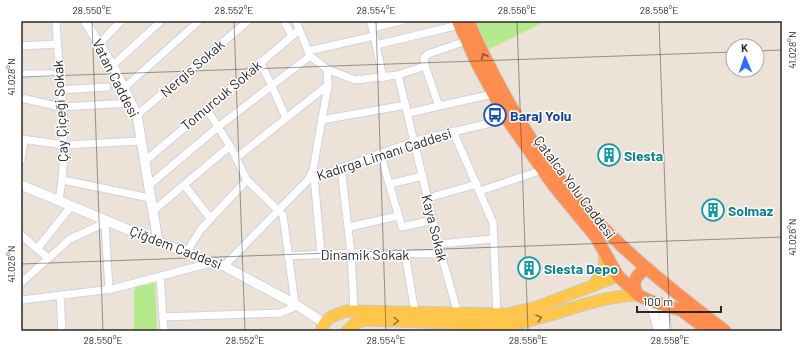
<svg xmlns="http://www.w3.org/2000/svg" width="803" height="352" font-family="Barlow,sans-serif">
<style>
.green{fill:#b4ea8d}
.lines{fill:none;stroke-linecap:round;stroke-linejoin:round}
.street-casing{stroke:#cdd3e3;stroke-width:9}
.secondary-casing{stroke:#cdd3e3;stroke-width:11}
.primary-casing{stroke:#c7c7c7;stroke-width:13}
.highway-casing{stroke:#c7c7c7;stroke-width:14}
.street{stroke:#fff;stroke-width:7}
.secondary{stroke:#fff;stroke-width:9}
.primary{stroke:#ffc64a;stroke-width:11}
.highway{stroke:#ff8d50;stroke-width:12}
.oneway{stroke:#89553a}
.oneway2{stroke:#947739}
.ticks{fill:none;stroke:#282828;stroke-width:1;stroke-opacity:0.45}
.labels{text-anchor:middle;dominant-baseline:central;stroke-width:3;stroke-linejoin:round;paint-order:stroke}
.street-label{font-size:14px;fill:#282828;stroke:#fff}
.transit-label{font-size:14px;font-weight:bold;fill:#164399;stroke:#fff;text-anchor:start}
.culture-label{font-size:14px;font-weight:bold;fill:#0d838f;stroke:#fff;text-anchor:start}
.neatline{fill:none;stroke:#282828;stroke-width:1.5}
.ticks-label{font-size:10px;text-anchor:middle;fill:#282828}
</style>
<rect width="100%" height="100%" fill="#ece2d7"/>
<!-- green -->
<g class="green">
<polygon points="475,21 546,21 489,49"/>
<polygon points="155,283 157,331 134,331 134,292 136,287"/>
</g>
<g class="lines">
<!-- street casing -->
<g class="street-casing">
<g id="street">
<path d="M56,21c3,59 14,120 3,179"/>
<polyline points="284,21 292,36"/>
<polyline points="296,21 310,56 327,69 355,80 398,75 425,66 424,58 428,54 466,41"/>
<polyline points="371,21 383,78"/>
<polyline points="372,28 401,21"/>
<polyline points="99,44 121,21"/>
<polyline points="376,45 459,25"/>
<polyline points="21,46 57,44"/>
<polyline points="308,51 374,36"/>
<polyline points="260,62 272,86 286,118"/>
<polyline points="112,66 161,21"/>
<polyline points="425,66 439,106"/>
<polyline points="21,74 59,74"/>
<polyline points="398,75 441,254 458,314"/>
<polyline points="124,88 199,21"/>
<polyline points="60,90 107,87"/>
<polyline points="21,98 61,107 131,103"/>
<polyline points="206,108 230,146 247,180 283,215 295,304"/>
<polyline points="408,113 493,94"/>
<polyline points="137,115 248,21"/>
<polyline points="321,120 406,105"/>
<polyline points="453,131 493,223 497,315"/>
<polyline points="21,139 65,145 141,141"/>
<polyline points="380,153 402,227 433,220"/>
<polyline points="236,158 328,85"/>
<polyline points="21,160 24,140"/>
<polyline points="144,162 299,30"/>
<polyline points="341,168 351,253 354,310"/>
<polyline points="314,177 321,253"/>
<polyline points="63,180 150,198"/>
<polyline points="308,180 313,170 328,85 327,69"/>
<polyline points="389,184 423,176"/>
<polyline points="148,186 218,127 310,56"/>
<polyline points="185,186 211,219"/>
<polyline points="480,191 542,170"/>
<polyline points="428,198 477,184"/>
<polyline points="153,211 230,146"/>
<polyline points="105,222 109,290"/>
<polyline points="349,227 398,216"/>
<polyline points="21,235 48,258"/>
<polyline points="439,244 493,239"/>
<polyline points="37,249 72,205"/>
<polyline points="186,253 201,229 247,180"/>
<polyline points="405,254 415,312"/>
<polyline points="288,256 351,253 441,254"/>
<polyline points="224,266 308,180 415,141 507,119"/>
<polyline points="160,276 164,331"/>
<polyline points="21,283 70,239 109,221"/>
<polyline points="60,295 62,331"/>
<polyline points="21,300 112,289 214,262"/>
<polyline points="163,317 280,313 297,306"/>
</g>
</g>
<!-- secondary casing -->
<g class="secondary-casing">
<g id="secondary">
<polyline points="85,21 115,70 137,115 158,242"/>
<polyline points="21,185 158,242 224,266 295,304 324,323"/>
<polyline points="650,301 659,331"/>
<polyline points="662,303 667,331"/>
</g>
</g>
<!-- primary casing -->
<g class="primary-casing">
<g id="primary">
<polyline points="594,285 604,269 605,253"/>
<path d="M321,331c4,-14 14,-16 26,-20l161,3 29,-7 81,-31"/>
<path d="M347,331l7,-7 11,-4 144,5c45,-7 81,-28 129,-30"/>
</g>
</g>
<!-- highway casing -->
<g class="highway-casing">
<g id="highway">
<polyline points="458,21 478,65 507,119 554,186 596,237 618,276 638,295 650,301 681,310 709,331"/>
<path d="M468,21c30,68 67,134 118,189 41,45 91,84 139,121"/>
<path d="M638,295c-8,-12 -2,-20 9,-27"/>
</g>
</g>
<!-- street -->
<use href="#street" class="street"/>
<!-- secondary -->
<use href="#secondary" class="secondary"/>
<!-- primary -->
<use href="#primary" class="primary"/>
<!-- highway -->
<use href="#highway" class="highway"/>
</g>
<!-- one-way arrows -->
<defs><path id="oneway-chevron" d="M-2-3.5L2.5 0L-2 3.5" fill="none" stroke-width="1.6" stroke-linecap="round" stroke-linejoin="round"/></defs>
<use class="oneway" href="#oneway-chevron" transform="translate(484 56) rotate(-115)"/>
<g class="oneway2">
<use href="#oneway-chevron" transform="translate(539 318) rotate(-18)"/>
<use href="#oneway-chevron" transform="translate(396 321) rotate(2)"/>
</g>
<!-- ticks -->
<path class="ticks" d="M92,21l11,310M234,21l11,310M376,21l10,310M517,21l11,310M659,21l11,310M757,51l25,-1M21,77l712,-25M21,264l761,-27"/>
<!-- icons -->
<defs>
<g id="bus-ring" transform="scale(1.15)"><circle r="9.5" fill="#fff" stroke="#1a4fb4" stroke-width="1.5"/><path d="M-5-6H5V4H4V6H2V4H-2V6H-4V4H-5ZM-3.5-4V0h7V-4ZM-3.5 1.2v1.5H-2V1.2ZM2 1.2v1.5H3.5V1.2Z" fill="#1a4fb4"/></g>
<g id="building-ring" transform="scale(1.15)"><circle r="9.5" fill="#fff" stroke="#0f9aa8" stroke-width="1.5"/><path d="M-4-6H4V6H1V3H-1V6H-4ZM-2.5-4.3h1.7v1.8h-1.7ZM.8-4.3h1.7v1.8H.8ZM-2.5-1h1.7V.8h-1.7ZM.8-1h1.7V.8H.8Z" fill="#0f9aa8"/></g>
</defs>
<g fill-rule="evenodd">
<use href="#bus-ring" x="495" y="115"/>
<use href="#building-ring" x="609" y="155"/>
<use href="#building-ring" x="713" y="210"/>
<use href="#building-ring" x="529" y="268"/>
</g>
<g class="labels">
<!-- street labels -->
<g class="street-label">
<text transform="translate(192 68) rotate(-41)">Nergis Sokak</text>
<text transform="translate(116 78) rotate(63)">Vatan Caddesi</text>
<text transform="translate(221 95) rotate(-40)">Tomurcuk Sokak</text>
<text transform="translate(60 111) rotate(-93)">Çay Çiçeği Sokak</text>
<text transform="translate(384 154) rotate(-18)">Kadırga Limanı Caddesi</text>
<text transform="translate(575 187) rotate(53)">Çatalca Yolu Caddesi</text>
<text transform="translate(435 228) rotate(76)">Kaya Sokak</text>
<text transform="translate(176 247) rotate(21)">Çiğdem Caddesi</text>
<text x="365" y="254">Dinamik Sokak</text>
</g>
<!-- transit labels -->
<g class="transit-label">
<text x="510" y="115">Baraj Yolu</text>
</g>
<!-- culture labels -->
<g class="culture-label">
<text x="624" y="155">Siesta</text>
<text x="728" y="210">Solmaz</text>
<text x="544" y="268">Siesta Depo</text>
</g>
</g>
<!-- border -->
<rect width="803" height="352" fill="none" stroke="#ffffff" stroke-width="44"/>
<!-- north arrow -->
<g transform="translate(745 58) rotate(358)"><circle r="19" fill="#ffffff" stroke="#a9a9a9"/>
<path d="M0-3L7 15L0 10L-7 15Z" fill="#3269ff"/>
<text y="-6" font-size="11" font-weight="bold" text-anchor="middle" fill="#282828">K</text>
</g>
<!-- scale -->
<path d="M637 306v6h84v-6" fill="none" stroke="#282828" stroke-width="2"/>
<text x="643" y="306" font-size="12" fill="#282828" stroke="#ffffff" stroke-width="3" paint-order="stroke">100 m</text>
<rect x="22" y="22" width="759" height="308" class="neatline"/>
<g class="ticks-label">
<text x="92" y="14">28.550°E</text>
<text x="234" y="14">28.552°E</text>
<text x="376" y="14">28.554°E</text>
<text x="517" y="14">28.556°E</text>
<text x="659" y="14">28.558°E</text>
<text transform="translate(792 50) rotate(-90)" y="4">41.028°N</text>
<text transform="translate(11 77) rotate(-90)" y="4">41.028°N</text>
<text transform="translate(792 237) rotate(-90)" y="4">41.026°N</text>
<text transform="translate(11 264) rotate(-90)" y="4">41.026°N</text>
<text x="103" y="344">28.550°E</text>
<text x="245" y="344">28.552°E</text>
<text x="386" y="344">28.554°E</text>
<text x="528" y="344">28.556°E</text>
<text x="670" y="344">28.558°E</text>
</g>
</svg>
